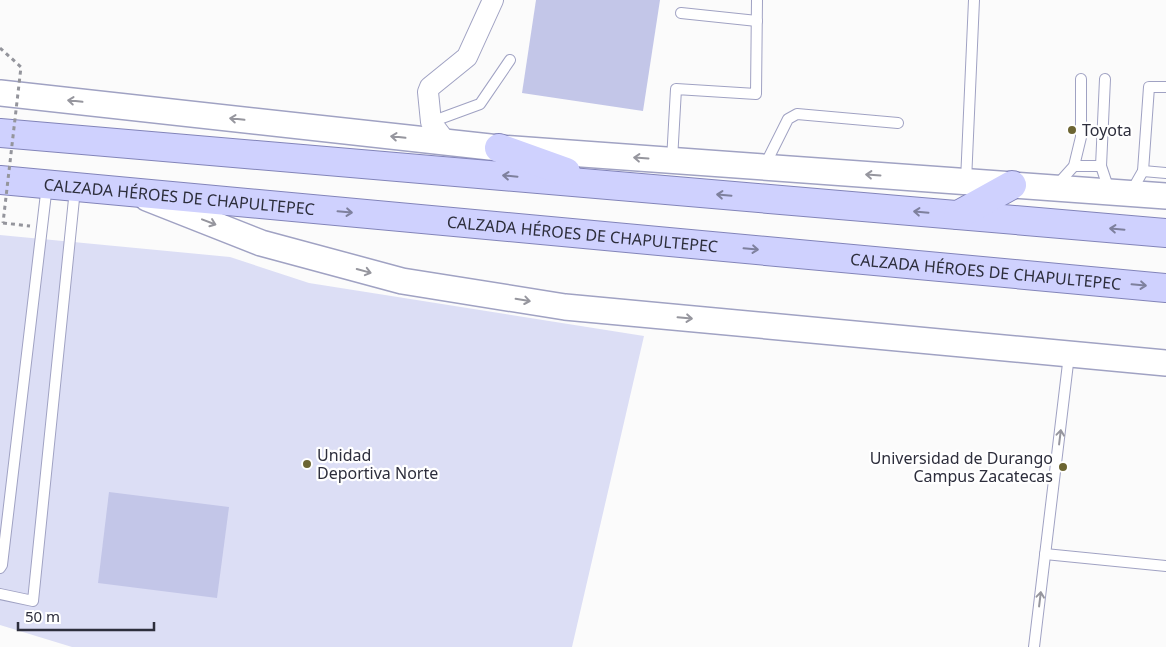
<svg xmlns="http://www.w3.org/2000/svg" width="1166" height="647" font-family="'Noto Sans',sans-serif">
<style>
.green{fill:#dcdef5}
.building{fill:#c3c6e8}
.lines{fill:none;stroke-linecap:round;stroke-linejoin:round}
.service-casing{stroke:#a0a2c3;stroke-width:12}
.minor-casing{stroke:#a0a2c3;stroke-width:22}
.tertiary-casing{stroke:#a0a2c3;stroke-width:28}
.primary-casing{stroke:#8284b9;stroke-width:30}
.path{stroke:#94959c;stroke-width:3;stroke-dasharray:4 4;stroke-linecap:butt}
.service{stroke:#fff;stroke-width:10}
.minor{stroke:#fff;stroke-width:20}
.tertiary{stroke:#fff;stroke-width:25}
.primary{stroke:#cfd1fe;stroke-width:28}
.path-bridge{stroke:#94959c;stroke-width:3;stroke-dasharray:4 4;stroke-linecap:butt}
.oneway{stroke:#96969e}
.oneway2{stroke:#7e809d}
.poi-dot{fill:#6c6532;stroke:#fff;stroke-width:2}
.labels{text-anchor:middle;dominant-baseline:central;stroke-width:4.5;stroke-linejoin:round;paint-order:stroke}
.poi-label{font-size:16px;fill:#2d2e3c;stroke:#fff;text-anchor:start}
.street-label{font-size:16px;fill:#2d2e3c;stroke:#fff}
</style>
<rect width="100%" height="100%" fill="#fbfbfb"/>
<!-- green -->
<polygon class="green" points="0,235 230,257 309,283 644,336 572,647 72,647 0,625"/>
<!-- building -->
<g class="building">
<polygon points="536,0 660,0 643,111 522,93"/>
<polygon points="109,492 229,507 217,598 98,583"/>
</g>
<g class="lines">
<!-- service casing -->
<g class="service-casing">
<g id="service">
<polyline points="681,13 757,21"/>
<polyline points="1105,79 1101,166 1109,190"/>
<polyline points="431,122 480,104 510,60"/>
<polyline points="672,160 676,89 756,94 757,0"/>
<polyline points="1074,166 1101,166"/>
<polyline points="764,167 788,119 797,114 898,123"/>
<polyline points="1143,171 1166,173"/>
<polyline points="966,181 974,0"/>
<polyline points="1056,186 1074,166 1081,137 1081,79"/>
<polyline points="1131,192 1143,171 1149,87 1166,87"/>
<polyline points="1045,554 1166,566"/>
<polyline points="0,568 2,565 47,185"/>
<polyline points="0,594 33,601 75,189"/>
<polyline points="1034,647 1069,355"/>
</g>
</g>
<!-- minor casing -->
<g class="minor-casing">
<polyline id="minor" points="446,142 431,122 428,92 430,87 467,57 493,0"/>
</g>
<!-- tertiary casing -->
<g class="tertiary-casing">
<g id="tertiary">
<polyline points="0,93 499,148 1166,196"/>
<polyline points="147,198 261,243 402,281 565,307 1166,363"/>
</g>
</g>
<!-- primary casing -->
<g class="primary-casing">
<g id="primary">
<polyline points="0,133 1166,233"/>
<polyline points="499,148 566,172"/>
<path id="s1" d="M0,180l1166,108"/>
<polyline points="958,215 1012,185"/>
</g>
</g>
<!-- path -->
<polyline class="path" points="3,223 30,226"/>
<!-- service -->
<use href="#service" class="service"/>
<!-- minor -->
<use href="#minor" class="minor"/>
<!-- tertiary -->
<use href="#tertiary" class="tertiary"/>
<!-- primary -->
<use href="#primary" class="primary"/>
<!-- path-bridge -->
<polyline class="path-bridge" points="0,48 21,67 3,223"/>
</g>
<!-- one-way arrows -->
<defs><path id="oneway-shaft" d="M-6 0H5M1.5-3L5.5 0L1.5 3" fill="none" stroke-width="1.6" stroke-linecap="round" stroke-linejoin="round" transform="scale(1.25)"/></defs>
<g class="oneway">
<use href="#oneway-shaft" transform="translate(75 101) rotate(-174)"/>
<use href="#oneway-shaft" transform="translate(237 119) rotate(-174)"/>
<use href="#oneway-shaft" transform="translate(398 137) rotate(-174)"/>
<use href="#oneway-shaft" transform="translate(641 158) rotate(-176)"/>
<use href="#oneway-shaft" transform="translate(873 175) rotate(-176)"/>
<use href="#oneway-shaft" transform="translate(209 222) rotate(21)"/>
<use href="#oneway-shaft" transform="translate(364 271) rotate(15)"/>
<use href="#oneway-shaft" transform="translate(523 300) rotate(9)"/>
<use href="#oneway-shaft" transform="translate(685 318) rotate(5)"/>
<use href="#oneway-shaft" transform="translate(1060 437) rotate(-83)"/>
<use href="#oneway-shaft" transform="translate(1040 599) rotate(-83)"/>
</g>
<g class="oneway2">
<use href="#oneway-shaft" transform="translate(510 176) rotate(-175)"/>
<use href="#oneway-shaft" transform="translate(724 195) rotate(-175)"/>
<use href="#oneway-shaft" transform="translate(345 212) rotate(5)"/>
<use href="#oneway-shaft" transform="translate(921 212) rotate(-175)"/>
<use href="#oneway-shaft" transform="translate(1117 229) rotate(-175)"/>
<use href="#oneway-shaft" transform="translate(751 249) rotate(5)"/>
<use href="#oneway-shaft" transform="translate(1139 285) rotate(5)"/>
</g>
<!-- markers -->
<g class="poi-dot">
<circle cx="1072" cy="130" r="5"/>
<circle cx="307" cy="464" r="5"/>
<circle cx="1063" cy="467" r="5"/>
</g>
<g class="labels">
<!-- poi labels -->
<g class="poi-label">
<text x="1082" y="130">Toyota</text>
<text x="317" y="455">Unidad<tspan x="317" dy="18">Deportiva Norte</tspan></text>
<text x="1053" y="458" text-anchor="end">Universidad de Durango<tspan x="1053" dy="18">Campus Zacatecas</tspan></text>
</g>
<!-- street labels -->
<g class="street-label">
<text stroke="none"><textPath href="#s1" startOffset="180">CALZADA HÉROES DE CHAPULTEPEC</textPath></text>
<text stroke="none"><textPath href="#s1" startOffset="585">CALZADA HÉROES DE CHAPULTEPEC</textPath></text>
<text stroke="none"><textPath href="#s1" startOffset="990">CALZADA HÉROES DE CHAPULTEPEC</textPath></text>
</g>
</g>
<!-- scale -->
<path d="M18 622v8h136v-8" fill="none" stroke="#2d2e3c" stroke-width="2.5"/>
<text x="25" y="622" font-size="15" fill="#2d2e3c" stroke="#ffffff" stroke-width="4" paint-order="stroke">50 m</text>
</svg>
